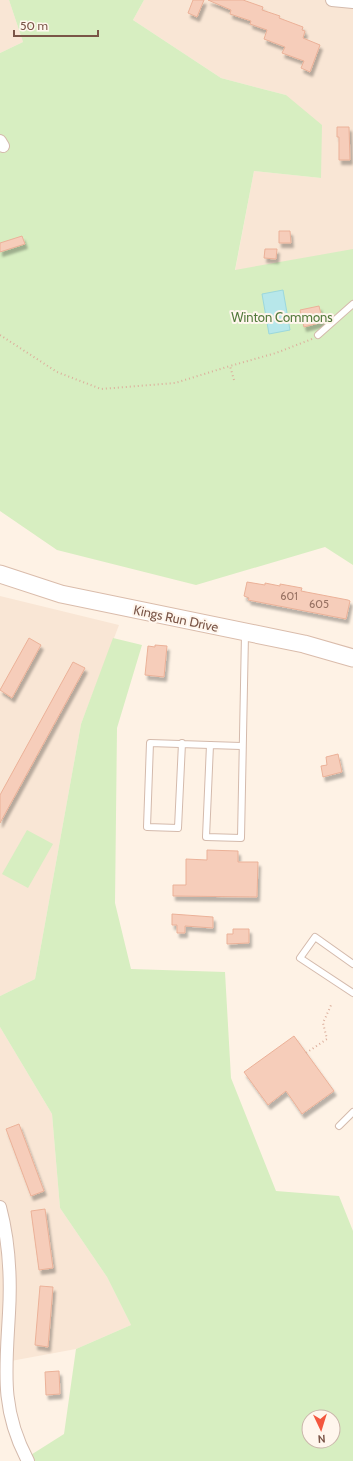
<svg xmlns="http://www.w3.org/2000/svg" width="353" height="1461" font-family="Cabin,sans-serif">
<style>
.residential{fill:#f9e6d5}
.green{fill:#d7eec1;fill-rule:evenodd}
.water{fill:#b7e7ea;stroke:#9cd8dd}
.building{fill:#f6cdba;stroke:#ebb198;filter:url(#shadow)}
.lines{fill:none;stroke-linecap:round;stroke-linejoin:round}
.lane-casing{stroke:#d4baac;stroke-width:8}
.street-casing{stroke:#d4baac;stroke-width:14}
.secondary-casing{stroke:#dabcab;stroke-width:19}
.path{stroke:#dcaf9c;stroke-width:2;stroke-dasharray:1 3;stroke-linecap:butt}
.lane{stroke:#fff;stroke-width:6}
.street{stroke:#fff;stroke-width:12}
.secondary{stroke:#fff;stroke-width:17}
.labels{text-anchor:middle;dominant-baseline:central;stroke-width:4;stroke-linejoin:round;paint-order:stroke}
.number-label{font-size:11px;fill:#997364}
.park-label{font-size:13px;fill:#537a3c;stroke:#fff6ed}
.street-label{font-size:13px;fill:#7a5547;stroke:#fff6ed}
</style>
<defs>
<filter id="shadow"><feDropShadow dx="2.5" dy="4.5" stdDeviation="1" flood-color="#0004"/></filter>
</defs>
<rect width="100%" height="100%" fill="#fef2e5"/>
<!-- residential -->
<g class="residential">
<polygon points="0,0 9,0 23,42 0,53"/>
<polygon points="144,0 353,0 353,337 212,392 254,171 321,178 286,95 221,78 133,20"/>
<polygon points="0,596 119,625 81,724 35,979 0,996"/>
<polygon points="0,1027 52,1114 60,1208 107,1277 131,1325 76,1349 0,1363"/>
</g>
<!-- green -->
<g class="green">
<polygon points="9,0 144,0 133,20 221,78 286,95 322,125 321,178 254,171 235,270 353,249 353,565 325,547 196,585 57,550 0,511 0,53 23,42"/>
<path d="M113,638l29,7 -25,83 -2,175 16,66 94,3 6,106 45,113 63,5 14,35v230h-325l-2,-3 38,-24 12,-85 55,-24 -24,-48 -47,-69 -8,-94 -52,-87v-31l35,-17 46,-255zM309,1417h24v24h-24z"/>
<polygon points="27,830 53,844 28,888 2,874"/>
</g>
<!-- water -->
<polygon class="water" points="283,290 290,330 269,334 262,294"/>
<!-- building -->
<g class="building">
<polygon points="193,0 204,0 197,17 188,13"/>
<polygon points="208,0 243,0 263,7 262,10 280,16 279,18 303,27 302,30 305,31 303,38 320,45 310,72 301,68 304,61 282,53 285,47 264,39 267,30 250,24 251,21 230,14 231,10"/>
<polygon points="337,127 349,127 350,160 339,160 339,137 337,137"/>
<polygon points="279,231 290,231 291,243 279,243"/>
<polygon points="22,236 25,244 0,252 0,243"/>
<polygon points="265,249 277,249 276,259 264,258"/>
<polygon points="319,306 323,322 304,327 300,310"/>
<polygon points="247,582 265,585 265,583 280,586 280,584 302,588 301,591 348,600 350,601 346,619 248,600 249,598 244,596"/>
<polygon points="29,638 41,645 12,698 0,690"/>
<polygon points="155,645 167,646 164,677 145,675 148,646 155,647"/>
<polygon points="73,662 85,668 0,823 0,795"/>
<polygon points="338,754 342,772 323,777 321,766 327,765 326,757"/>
<polygon points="207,850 238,851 238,862 258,862 257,897 173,896 173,885 186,885 186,859 207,860"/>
<polygon points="172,914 213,917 213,928 185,926 185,933 177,933 177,925 172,925"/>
<polygon points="233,929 249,929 249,943 227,944 227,934 233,934"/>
<polygon points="294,1036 334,1091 302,1114 286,1091 268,1105 244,1072"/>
<polygon points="19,1124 44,1191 31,1196 6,1129"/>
<polygon points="45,1209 53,1268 39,1270 31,1211"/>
<polygon points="40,1286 53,1287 48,1347 35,1345"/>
<polygon points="59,1371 60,1394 46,1395 45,1372"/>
</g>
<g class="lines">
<!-- lane casing -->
<g class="lane-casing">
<g id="lane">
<polyline points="318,335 353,304"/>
<polyline points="182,743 178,828 147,827 150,743 210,745"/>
<polyline points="241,746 210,745 206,837 241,838 245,634"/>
<polyline points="353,964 315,937 300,958 353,993"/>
<polyline points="339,1126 353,1112"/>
</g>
</g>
<!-- street casing -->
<g class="street-casing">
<g id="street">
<polyline points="332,0 353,2"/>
<polyline points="0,141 3,146"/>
<path d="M0,1207c9,34 11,72 9,106 -3,56 -9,96 19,148"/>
</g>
</g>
<!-- secondary casing -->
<g class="secondary-casing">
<polyline id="secondary" points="0,574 61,594 304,644 353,658"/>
</g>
<!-- path -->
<g class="path">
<polyline points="0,335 57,372 101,389 175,383 230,366"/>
<polyline points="234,380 230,366 276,353 312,339"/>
<polyline points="306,1053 327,1039 323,1023 332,1003"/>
</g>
<!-- lane -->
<use href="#lane" class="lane"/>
<!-- street -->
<use href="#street" class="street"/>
<!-- secondary -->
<use href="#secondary" class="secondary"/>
</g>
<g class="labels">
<!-- number labels -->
<g class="number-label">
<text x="289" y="596">601</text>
<text x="319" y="604">605</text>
</g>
<!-- park labels -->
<g class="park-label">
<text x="282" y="317">Winton Commons</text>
</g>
<!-- street labels -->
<g class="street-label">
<text transform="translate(176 618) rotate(12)">Kings Run Drive</text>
</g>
</g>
<!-- north arrow -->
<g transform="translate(321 1429) rotate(176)"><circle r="19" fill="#fff6ed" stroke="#cab6ab"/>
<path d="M0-3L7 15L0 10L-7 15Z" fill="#f3573f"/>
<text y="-6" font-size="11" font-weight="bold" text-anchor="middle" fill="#7a5547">N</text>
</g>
<!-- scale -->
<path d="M14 30v6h84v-6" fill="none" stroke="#7a5547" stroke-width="2"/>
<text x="20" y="30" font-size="12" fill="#7a5547" stroke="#fff6ed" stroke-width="3" paint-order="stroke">50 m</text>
</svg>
